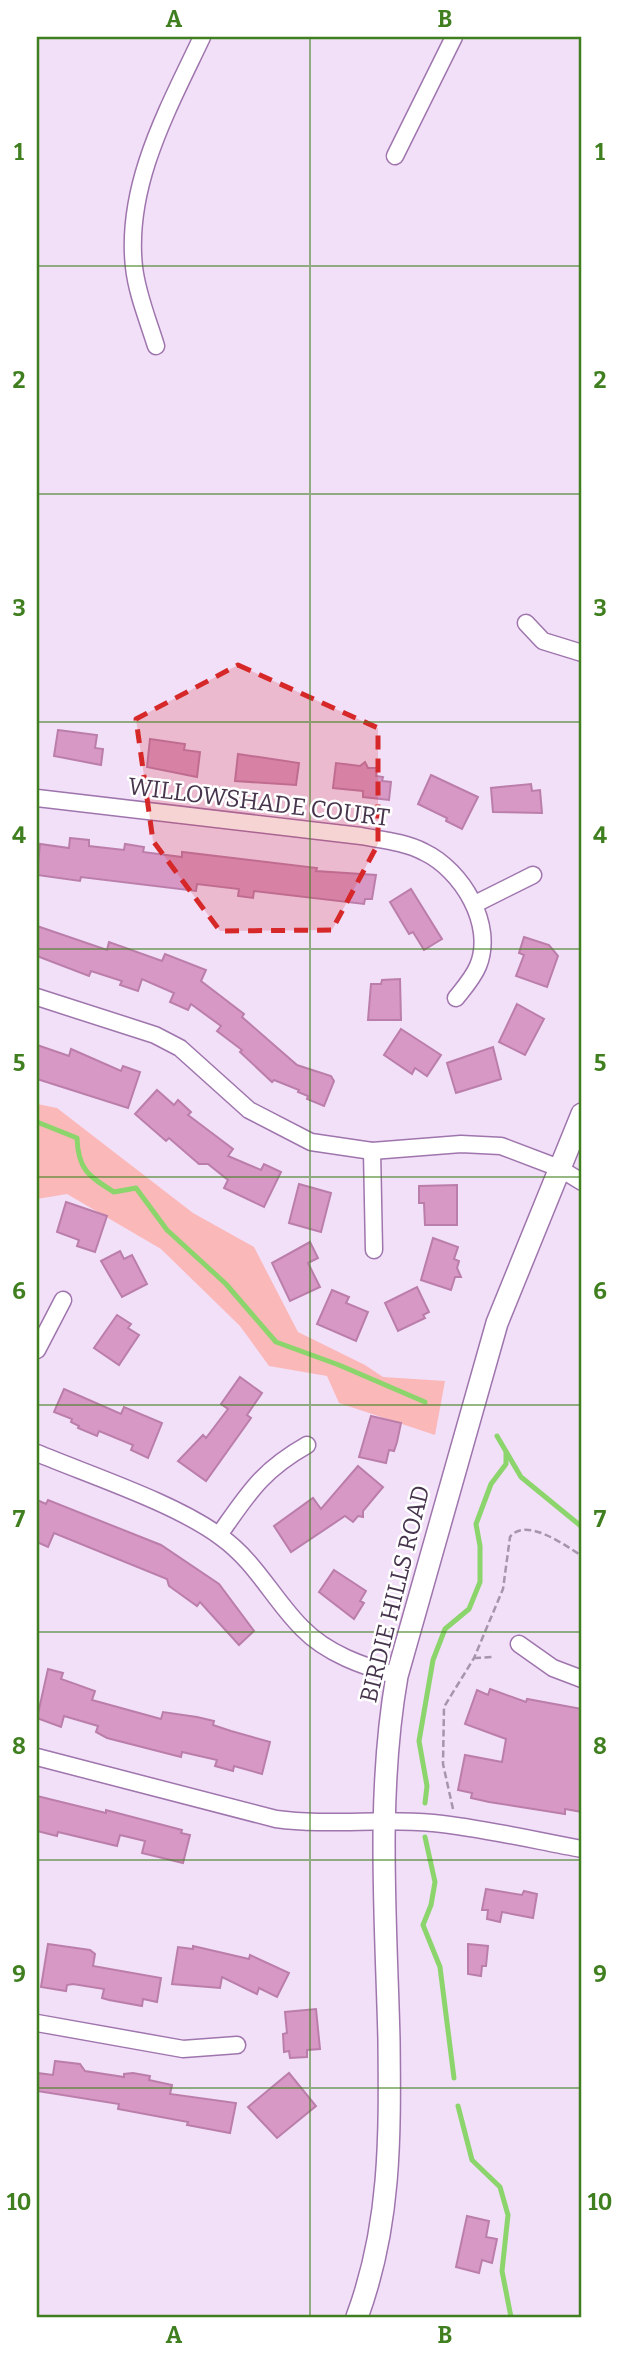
<svg xmlns="http://www.w3.org/2000/svg" width="619" height="2354" font-family="Bitter,serif">
<style>
.green{fill:#fbb8b9}
.lines{fill:none;stroke-linecap:round;stroke-linejoin:round}
.stream{stroke:#8cd56d;stroke-width:5}
.building{fill:#d798c5;stroke:#bb7eab;stroke-width:2}
.minor-casing{stroke:#9f75ad;stroke-width:19}
.secondary-casing{stroke:#9f75ad;stroke-width:24}
.path{stroke:#a794ad;stroke-width:2.5;stroke-dasharray:7 3.5;stroke-linecap:butt}
.minor{stroke:#fff;stroke-width:16}
.secondary{stroke:#fff;stroke-width:21}
.marked{fill:#d62828;fill-opacity:0.2;stroke:#d62828;stroke-width:5;stroke-dasharray:14 9;stroke-linejoin:round}
.grid{fill:none;stroke:#407f1f;stroke-width:2;stroke-opacity:0.55}
.labels{text-anchor:middle;dominant-baseline:central;stroke-width:5;stroke-linejoin:round;paint-order:stroke}
.street-label{font-size:24px;fill:#47354d;stroke:#fff}
.neatline{fill:none;stroke:#407f1f;stroke-width:2.5}
.grid-label{font-size:23px;text-anchor:middle;font-weight:bold;fill:#407f1f}
</style>
<rect width="100%" height="100%" fill="#f2dff8"/>
<!-- green -->
<polygon class="green" points="37,1104 57,1108 193,1213 254,1247 298,1332 365,1365 383,1377 445,1381 435,1435 339,1403 327,1376 269,1366 240,1326 161,1249 67,1194 37,1199"/>
<g class="lines">
<!-- stream -->
<g class="stream">
<path d="M37,1122l40,16c1,31 11,38 37,54l22,-4 31,42 59,54 50,58 63,23 86,37"/>
<polyline points="497,1436 521,1477 582,1527"/>
<polyline points="425,1803 427,1786 419,1741 433,1660 445,1629 469,1609 480,1582 480,1546 476,1524 491,1484 506,1464 506,1453"/>
<polyline points="425,1837 435,1882 431,1905 423,1925 440,1967 454,2078"/>
<polyline points="458,2106 472,2160 500,2187 508,2215 502,2271 511,2317"/>
</g>
</g>
<!-- building -->
<g class="building">
<polygon points="58,730 97,735 95,748 103,749 101,765 54,756"/>
<polygon points="150,739 185,744 184,750 200,752 197,777 147,767"/>
<polygon points="238,754 299,763 296,785 235,781"/>
<polygon points="365,762 368,768 377,768 376,776 383,777 382,781 391,782 389,800 363,797 363,791 333,788 336,763 360,766"/>
<polygon points="431,775 478,797 462,829 446,821 447,818 418,804"/>
<polygon points="531,784 532,791 540,790 542,813 493,812 491,788"/>
<polygon points="70,838 89,840 89,846 124,850 125,844 144,847 143,852 182,857 182,852 317,868 316,871 376,875 372,899 365,899 364,904 254,891 253,898 238,896 239,889 197,884 196,891 81,877 80,881 37,875 40,844 69,848"/>
<polygon points="411,889 442,939 424,950 413,932 409,934 390,902"/>
<polygon points="37,926 107,950 109,942 162,961 165,954 206,970 201,981 244,1014 242,1017 297,1065 331,1076 334,1081 324,1106 307,1099 308,1096 298,1092 299,1090 274,1080 272,1082 240,1052 242,1050 217,1031 221,1026 191,1004 188,1010 170,1002 174,993 142,979 138,991 120,985 122,981 91,971 89,976 37,956"/>
<polygon points="524,937 549,945 558,956 547,987 516,976 524,955 519,953"/>
<polygon points="400,979 401,1020 368,1020 371,984 381,984 382,980"/>
<polygon points="517,1004 544,1019 525,1055 499,1042"/>
<polygon points="401,1029 441,1055 427,1076 415,1068 412,1074 384,1055"/>
<polygon points="37,1045 69,1056 71,1049 121,1071 123,1066 140,1072 128,1108 37,1079"/>
<polygon points="493,1047 501,1079 456,1093 447,1063"/>
<polygon points="157,1090 174,1105 178,1100 191,1112 188,1115 233,1149 228,1156 261,1170 264,1164 281,1172 264,1207 224,1188 228,1180 208,1164 199,1164 169,1138 166,1141 135,1114"/>
<polygon points="299,1184 331,1193 321,1232 289,1223"/>
<polygon points="457,1185 457,1225 425,1225 424,1203 419,1203 419,1186"/>
<polygon points="66,1202 107,1216 95,1252 77,1246 79,1240 57,1232"/>
<polygon points="433,1238 458,1247 454,1259 459,1261 457,1268 461,1277 455,1277 451,1290 421,1280"/>
<polygon points="310,1242 318,1258 308,1263 320,1287 290,1301 272,1263"/>
<polygon points="120,1251 124,1259 132,1255 147,1284 122,1297 101,1261"/>
<polygon points="417,1287 429,1312 423,1315 425,1318 398,1331 385,1303"/>
<polygon points="332,1290 349,1297 346,1303 368,1312 356,1341 317,1324"/>
<polygon points="117,1315 131,1324 128,1328 139,1335 119,1365 94,1348"/>
<polygon points="240,1377 262,1393 247,1415 251,1418 206,1481 178,1461 203,1435 206,1438 228,1409 221,1404"/>
<polygon points="64,1389 121,1414 124,1407 162,1423 148,1458 131,1450 133,1445 99,1431 97,1436 78,1428 79,1426 71,1422 72,1419 54,1412"/>
<polygon points="371,1416 401,1423 397,1442 394,1451 389,1450 386,1463 359,1457"/>
<polygon points="358,1466 383,1487 363,1511 363,1517 358,1516 353,1522 345,1516 291,1552 274,1526 313,1498 321,1509"/>
<polygon points="37,1500 46,1504 48,1500 161,1545 219,1584 254,1631 239,1645 200,1602 197,1606 169,1586 167,1579 54,1533 48,1547 37,1542"/>
<polygon points="334,1570 366,1591 360,1601 364,1603 354,1619 319,1592"/>
<polygon points="48,1669 63,1673 61,1679 95,1691 92,1700 161,1719 163,1712 197,1717 214,1721 213,1725 231,1731 270,1742 262,1774 234,1766 233,1771 215,1766 217,1760 182,1752 181,1757 107,1738 96,1732 98,1726 64,1716 61,1727 37,1718"/>
<polygon points="490,1689 526,1702 527,1699 582,1709 582,1812 565,1809 565,1814 489,1802 471,1798 472,1793 458,1790 465,1755 502,1762 506,1739 465,1724 477,1690 488,1695"/>
<polygon points="37,1796 106,1813 106,1810 182,1830 181,1833 190,1835 183,1863 142,1853 145,1841 120,1835 117,1846 58,1832 57,1836 37,1831"/>
<polygon points="486,1889 522,1895 524,1891 537,1894 533,1918 502,1912 500,1922 487,1919 488,1910 482,1910"/>
<polygon points="48,1944 90,1950 95,1954 93,1966 161,1978 157,2002 143,1999 142,2006 109,2000 102,1998 104,1989 73,1984 67,1985 66,1991 41,1987"/>
<polygon points="468,1944 488,1946 486,1966 482,1966 481,1976 468,1974"/>
<polygon points="193,1946 249,1959 250,1955 289,1973 277,1997 259,1988 257,1994 222,1977 220,1988 172,1984 178,1947 193,1949"/>
<polygon points="316,2009 320,2049 307,2050 307,2057 290,2058 289,2051 284,2052 283,2034 287,2033 285,2012"/>
<polygon points="55,2061 80,2064 85,2071 124,2077 124,2074 133,2073 150,2076 149,2080 172,2085 170,2094 236,2103 230,2133 187,2125 188,2122 118,2109 119,2104 37,2091 37,2073 53,2075"/>
<polygon points="289,2073 316,2106 277,2138 248,2107"/>
<polygon points="467,2216 489,2221 486,2237 497,2239 492,2263 482,2260 479,2273 456,2267"/>
</g>
<g class="lines">
<!-- minor casing -->
<g class="minor-casing">
<g id="minor">
<polyline points="395,156 454,37"/>
<path d="M156,346c-8,-26 -19,-52 -22,-79 -9,-82 34,-158 68,-230"/>
<polyline points="526,623 543,641 582,653"/>
<path d="M37,798l324,38c21,4 44,6 63,16 38,18 71,73 54,114 -5,12 -14,22 -22,32"/>
<polyline points="475,904 533,875"/>
<polyline points="37,997 155,1035 180,1048 249,1110 311,1142 372,1151 461,1144 501,1146 559,1168 582,1182"/>
<polyline points="372,1151 374,1250"/>
<polyline points="37,1350 63,1300"/>
<path d="M37,1453c55,23 138,50 184,84 35,25 52,62 81,91 25,26 61,38 95,48"/>
<path d="M219,1535c29,-41 42,-64 88,-90"/>
<polyline points="519,1644 553,1668 582,1679"/>
<path d="M37,1757l239,62c52,7 104,-1 157,4 50,5 100,17 149,26"/>
<polyline points="37,2023 183,2049 237,2045"/>
</g>
</g>
<!-- secondary casing -->
<g class="secondary-casing">
<path id="secondary" d="M357,2317c34,-92 33,-180 32,-277 -3,-121 -13,-244 8,-364l100,-353 85,-209"/>
</g>
<!-- path -->
<g class="path">
<polyline points="474,1658 493,1657"/>
<path d="M453,1809l-10,-45 1,-57 30,-49 29,-69 7,-52c16,-21 56,9 72,19"/>
</g>
<!-- minor -->
<use href="#minor" class="minor"/>
<!-- secondary -->
<use href="#secondary" class="secondary"/>
</g>
<!-- marked area -->
<path class="marked" d="M238,665l140,63v116l-46,86 -112,1 -67,-90 -17,-122z"/>
<!-- grid -->
<path class="grid" d="M310,37v2280M37,266h545M37,494h545M37,722h545M37,949h545M37,1177h545M37,1405h545M37,1632h545M37,1860h545M37,2088h545"/>
<g class="labels">
<!-- street labels -->
<g class="street-label">
<text transform="translate(259 802) rotate(7)">WILLOWSHADE COURT</text>
<text transform="translate(395 1594) rotate(-76)">BIRDIE HILLS ROAD</text>
</g>
</g>
<!-- border -->
<rect width="619" height="2354" fill="none" stroke="#ffffff" stroke-width="77"/>
<rect x="38" y="38" width="542" height="2278" class="neatline"/>
<g class="grid-label">
<text x="174" y="27">A</text>
<text x="445" y="27">B</text>
<text x="19" y="160">1</text>
<text x="600" y="160">1</text>
<text x="19" y="388">2</text>
<text x="600" y="388">2</text>
<text x="19" y="616">3</text>
<text x="600" y="616">3</text>
<text x="19" y="843">4</text>
<text x="600" y="843">4</text>
<text x="19" y="1071">5</text>
<text x="600" y="1071">5</text>
<text x="19" y="1299">6</text>
<text x="600" y="1299">6</text>
<text x="19" y="1527">7</text>
<text x="600" y="1527">7</text>
<text x="19" y="1754">8</text>
<text x="600" y="1754">8</text>
<text x="19" y="1982">9</text>
<text x="600" y="1982">9</text>
<text x="19" y="2210">10</text>
<text x="600" y="2210">10</text>
<text x="174" y="2343">A</text>
<text x="445" y="2343">B</text>
</g>
</svg>
